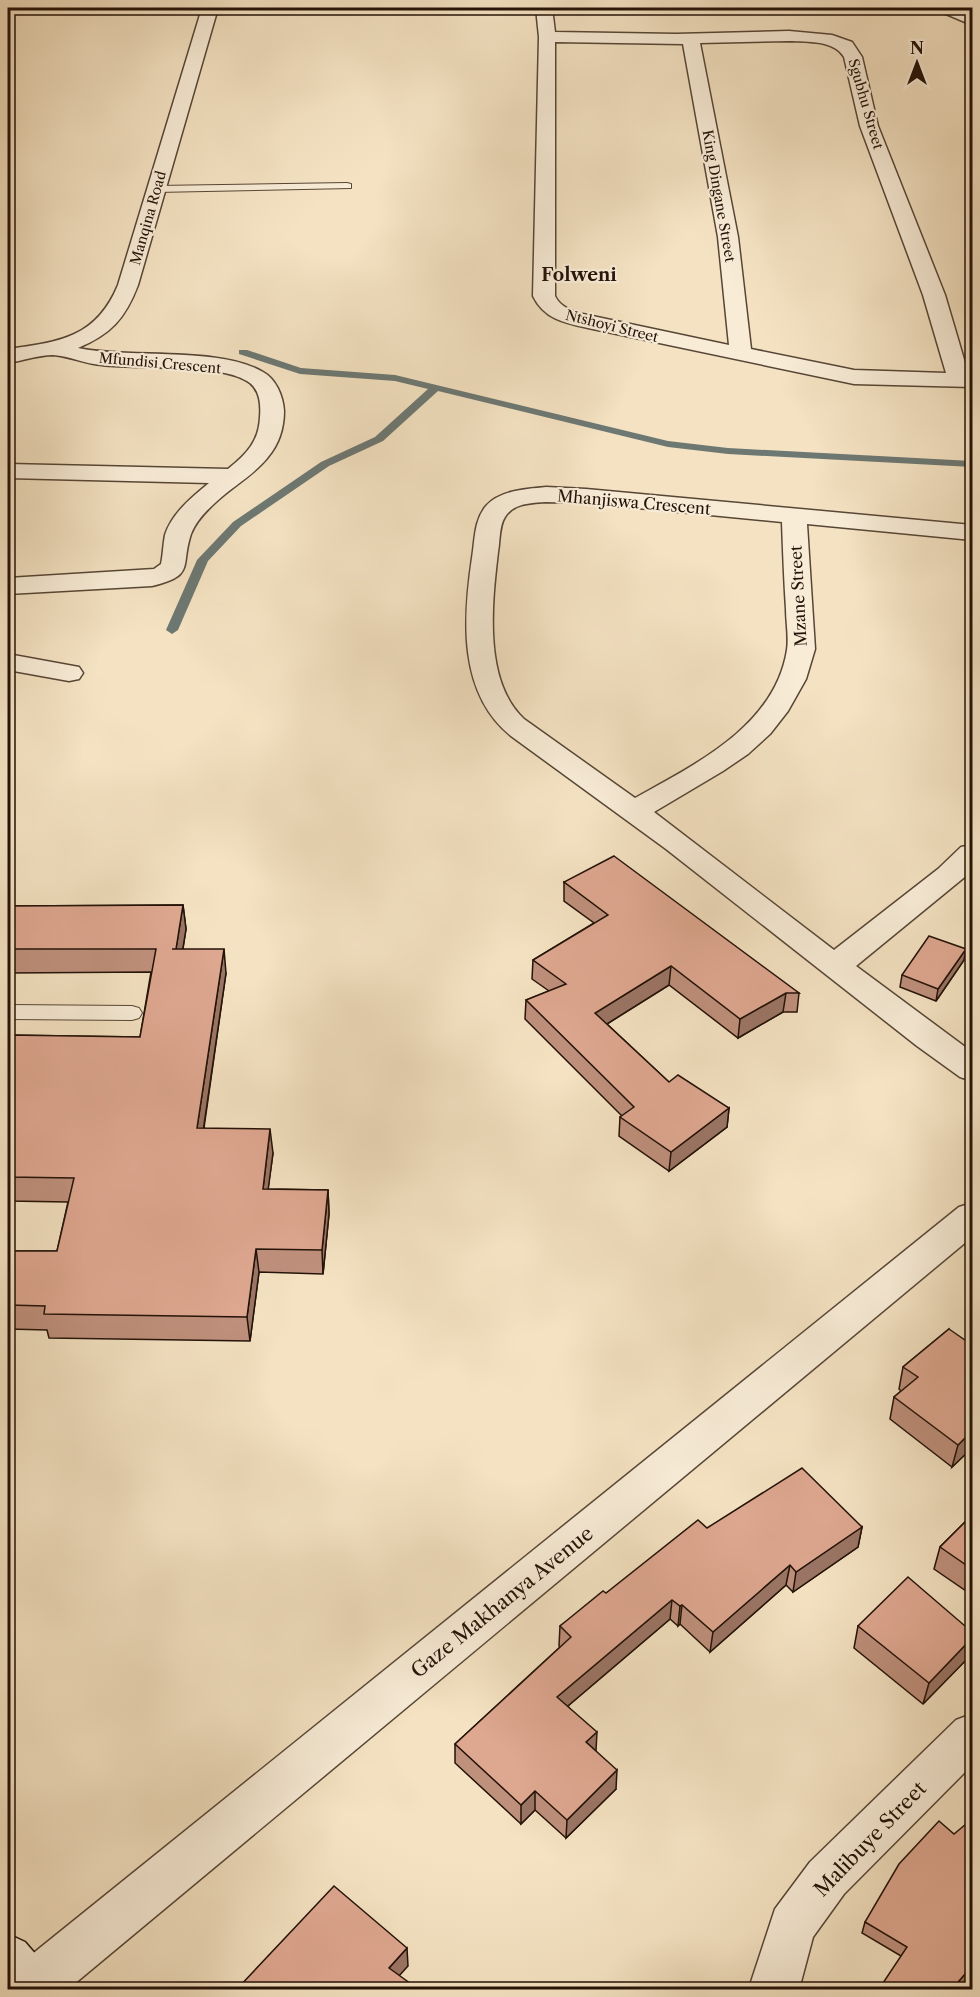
<svg xmlns="http://www.w3.org/2000/svg" width="980" height="1997" font-family="'Libre Caslon Text',serif">
<style>
.lines{fill:none;stroke-linecap:round;stroke-linejoin:round}
.stream{fill:#6d7873;fill-rule:evenodd}
.lane-casing{stroke:#574636;stroke-width:2}
.street-casing{stroke:#574636;stroke-width:3}
.secondary-casing{stroke:#231208;stroke-width:3}
.lane{fill:#f8ecd7;fill-rule:evenodd}
.street{fill:#f8ecd7;fill-rule:evenodd}
.secondary{fill:#f8ecd7;fill-rule:evenodd}
.wall{fill:#bf907c;stroke:#231208;stroke-width:1.5}
.shaded-wall{fill:#9b7565;stroke:#231208;stroke-width:1.5}
.building{fill:#dea790;stroke:#231208;stroke-width:1.5}
.labels{text-anchor:middle;dominant-baseline:central;stroke-width:4.5;stroke-linejoin:round;paint-order:stroke}
.far-street-label{font-size:14px;fill:#231208;stroke:#f8ecd7}
.street-label{font-size:16px;fill:#231208;stroke:#f8ecd7}
.far-district-label{font-size:18px;font-weight:bold;fill:#231208;stroke:#f8ecd7}
.near-street-label{font-size:20px;fill:#231208;stroke:#f8ecd7}
</style>
<rect width="100%" height="100%" fill="#f4e2c2"/>
<filter id="stains"><feTurbulence type="fractalNoise" baseFrequency=".00333" numOctaves="4"/><feColorMatrix values="0 0 0 0 .2 0 0 0 0 .09 0 0 0 0 .02 0 0 0 .5 -.17"/></filter>
<radialGradient id="worn" r=".72"><stop offset=".6" stop-color="#630" stop-opacity="0"/><stop offset="1" stop-color="#630" stop-opacity=".3"/></radialGradient>
<g class="lines">
<!-- stream -->
<polygon class="stream" points="239,350 247,350 301,368 395,375 668,441 728,448 972,461 972,467 728,454 668,447 438,391 383,441 329,466 241,526 208,561 178,630 172,634 166,630 197,560 233,522 321,462 375,437 428,389 395,381 300,374 239,354"/>
<!-- lane casing -->
<g class="lane-casing">
<g id="lane">
<polygon points="347,183 351,184 351,188 156,192 150,189 156,186"/>
<polygon points="8,1005 132,1006 139,1008 142,1013 139,1018 132,1020 8,1019"/>
</g>
</g>
<!-- street casing -->
<g class="street-casing">
<g id="street">
<path d="M202,8h16l-80,277c-13,34 -27,49 -60,63 52,11 141,-2 185,24 13,7 20,24 21,39 0,17 -5,33 -16,46 -14,18 -35,29 -52,45 -10,9 -20,19 -25,32 -11,33 5,41 -39,52l-144,8v-16l146,-9 7,-5c2,-9 2,-19 4,-29 7,-22 27,-38 44,-52l-201,-5v-14l220,5c19,-15 31,-28 32,-52 1,-12 0,-26 -10,-34 -28,-21 -111,-13 -148,-18 -17,-1 -33,-9 -49,-10 -15,0 -31,6 -45,8v-14c51,-7 88,-11 110,-64z"/>
<path d="M536,8h16l3,24 121,2 113,-3 43,4 20,7 10,15 16,69 67,169 23,78h4v14l-118,-3 -266,-56c-23,-5 -44,-9 -55,-32l6,-259zM789,41c18,1 45,-1 55,16l16,69 63,169 23,78 -92,-3 -103,-21 -13,-112 -38,-194zM555,42l128,2 35,193 11,108 -146,-31c-11,-3 -23,-7 -28,-18z"/>
<polygon points="937,8 957,8 972,14 972,25 939,11"/>
<path d="M546,487l40,2 386,36v15l-165,-16 8,125 -9,30 -18,32 -18,23 -22,20 -25,17 -69,41 180,138 104,-81 23,-22 11,-2v26l-116,95 116,86v29l-12,-4 -43,-31 -251,-197 -155,-113c-53,-43 -48,-117 -39,-178 3,-18 2,-38 14,-52 14,-16 41,-17 60,-19zM546,502l40,1 196,19c1,29 2,58 4,87 0,13 3,28 1,41 -12,76 -91,114 -152,148l-111,-79c-41,-38 -32,-116 -26,-167 2,-10 1,-27 7,-35 8,-14 27,-14 41,-15z"/>
<polygon points="8,654 79,667 83,673 79,679 69,681 8,670"/>
<polygon points="972,1203 972,1237 67,1990 8,1990 10,1972 959,1207"/>
<polygon points="972,1714 972,1765 844,1894 813,1937 801,1982 802,1990 752,1990 751,1982 775,1909 810,1862 956,1720"/>
</g>
</g>
<!-- secondary casing -->
<g class="secondary-casing">
<polygon id="secondary" points="8,1934 25,1942 51,1972 58,1990 8,1990"/>
</g>
<!-- lane -->
<use href="#lane" class="lane"/>
<!-- street -->
<use href="#street" class="street"/>
<!-- secondary -->
<use href="#secondary" class="secondary"/>
</g>
<!-- wall -->
<g class="wall">
<polygon points="564,882 799,993 797,1012 783,1012 738,1038 669,985 607,1024 669,1082 729,1108 727,1127 669,1171 619,1136 620,1117 622,1116 525,1019 526,1000 549,991 532,979 533,960 594,923 564,901"/>
<polygon points="183,905 186,929 183,949 226,973 204,1128 273,1153 268,1189 328,1190 329,1214 323,1274 259,1272 250,1341 49,1338 47,1330 8,1329 8,1251 57,1251 68,1202 8,1201 8,1035 140,1037 151,972 8,973 8,906"/>
<polygon points="964,960 936,1001 900,987 902,975"/>
<polygon points="949,1329 972,1448 952,1467 890,1419 894,1397 901,1391 899,1389 903,1367"/>
<polygon points="972,1515 972,1595 934,1569 940,1547"/>
<polygon points="862,1527 858,1547 793,1592 786,1585 710,1652 680,1624 678,1626 670,1619 568,1706 596,1751 616,1789 566,1838 535,1810 521,1824 455,1763 455,1744 560,1647 559,1646 560,1626 606,1593 707,1528"/>
<polygon points="858,1626 970,1656 923,1704 854,1648"/>
<polygon points="865,1922 972,1973 901,1956 862,1933"/>
</g>
<!-- shaded-wall -->
<g class="shaded-wall">
<polygon points="183,905 186,929 179,972 176,949"/>
<polygon points="224,949 226,973 200,1152 197,1128"/>
<polygon points="966,949 964,960 936,1001 938,989"/>
<polygon points="671,966 669,985 594,1032 595,1013"/>
<polygon points="786,993 783,1012 738,1038 740,1019"/>
<polygon points="729,1108 727,1127 669,1171 671,1152"/>
<polygon points="270,1129 273,1153 265,1213 263,1189"/>
<polygon points="328,1190 329,1214 323,1274 322,1250"/>
<polygon points="256,1249 259,1272 250,1341 247,1317"/>
<polygon points="972,1431 972,1448 952,1467 958,1445"/>
<polygon points="862,1527 858,1547 793,1592 796,1572"/>
<polygon points="790,1565 786,1585 710,1652 713,1632"/>
<polygon points="672,1600 670,1619 556,1716 557,1697"/>
<polygon points="682,1605 680,1624 678,1626 680,1606"/>
<polygon points="972,1638 972,1647 970,1656 923,1704 929,1683"/>
<polygon points="597,1732 596,1751 586,1742"/>
<polygon points="617,1770 616,1789 566,1838 567,1820"/>
<polygon points="535,1791 535,1810 521,1824 521,1805"/>
<polygon points="407,1948 408,1966 390,1986 389,1968"/>
<polygon points="972,1966 972,1973 958,1989 952,1989"/>
</g>
<!-- building -->
<g class="building">
<polygon points="614,856 799,993 786,993 740,1019 671,966 595,1013 669,1082 678,1075 729,1108 671,1152 620,1117 634,1107 526,1000 566,984 533,960 608,915 564,882"/>
<polygon points="183,905 176,949 172,949 224,949 197,1128 270,1129 263,1189 328,1190 322,1250 256,1249 247,1317 44,1314 45,1306 8,1305 8,1251 57,1251 74,1178 8,1177 8,1035 140,1037 156,949 8,949 8,906"/>
<polygon points="929,936 966,949 938,989 902,975"/>
<polygon points="949,1329 965,1340 972,1333 972,1431 958,1445 894,1397 918,1377 903,1367"/>
<polygon points="802,1468 862,1527 796,1572 790,1565 713,1632 682,1605 680,1606 672,1600 557,1697 597,1732 586,1742 617,1770 567,1820 535,1791 521,1805 455,1744 571,1637 560,1626 603,1591 606,1593 698,1520 707,1528"/>
<polygon points="972,1515 972,1569 940,1547"/>
<polygon points="908,1577 972,1632 972,1638 929,1683 858,1626"/>
<polygon points="972,1819 972,1966 952,1989 879,1989 907,1947 865,1922 899,1864 939,1821 954,1834"/>
<polygon points="334,1886 407,1948 389,1968 418,1989 237,1989"/>
</g>
<g class="labels">
<!-- far-street labels -->
<g class="far-street-label">
<text transform="translate(866 104) rotate(74)">Sgubhu Street</text>
<text transform="translate(719 196) rotate(80)">King Dingane Street</text>
<text transform="translate(148 218) rotate(-74)">Manqina Road</text>
<text transform="translate(612 326) rotate(14)">Ntshoyi Street</text>
<text transform="translate(160 363) rotate(5)">Mfundisi Crescent</text>
</g>
<!-- street labels -->
<g class="street-label">
<text transform="translate(634 502) rotate(5)">Mhanjiswa Crescent</text>
<text transform="translate(798 596) rotate(-93)">Mzane Street</text>
</g>
<!-- far-district labels -->
<g class="far-district-label">
<text x="579" y="275">Folweni</text>
</g>
<!-- near-street labels -->
<g class="near-street-label">
<text transform="translate(502 1602) rotate(-39)">Gaze Makhanya Avenue</text>
<text transform="translate(870 1839) rotate(-46)">Malibuye Street</text>
</g>
</g>
<!-- margin -->
<rect width="980" height="1997" fill="none" stroke="#f4e2c2" stroke-width="30"/>
<rect x="9" y="9" width="962" height="1979" fill="none" stroke="#231208" stroke-width="3"/>
<rect x="15" y="15" width="950" height="1967" fill="none" stroke="#231208" stroke-width="1.5"/>
<!-- north arrow -->
<g transform="translate(917 63)" stroke="#f8ecd7" stroke-width="4.5" paint-order="stroke">
<path d="M0-4.5L10 22L0 15L-10 22Z" fill="#231208"/>
<text y="-9" font-size="16" font-weight="bold" text-anchor="middle" fill="#231208">N</text>
</g>
<rect width="100%" height="100%" filter="url(#stains)"/>
<rect width="100%" height="100%" fill="url(#worn)"/>
</svg>
